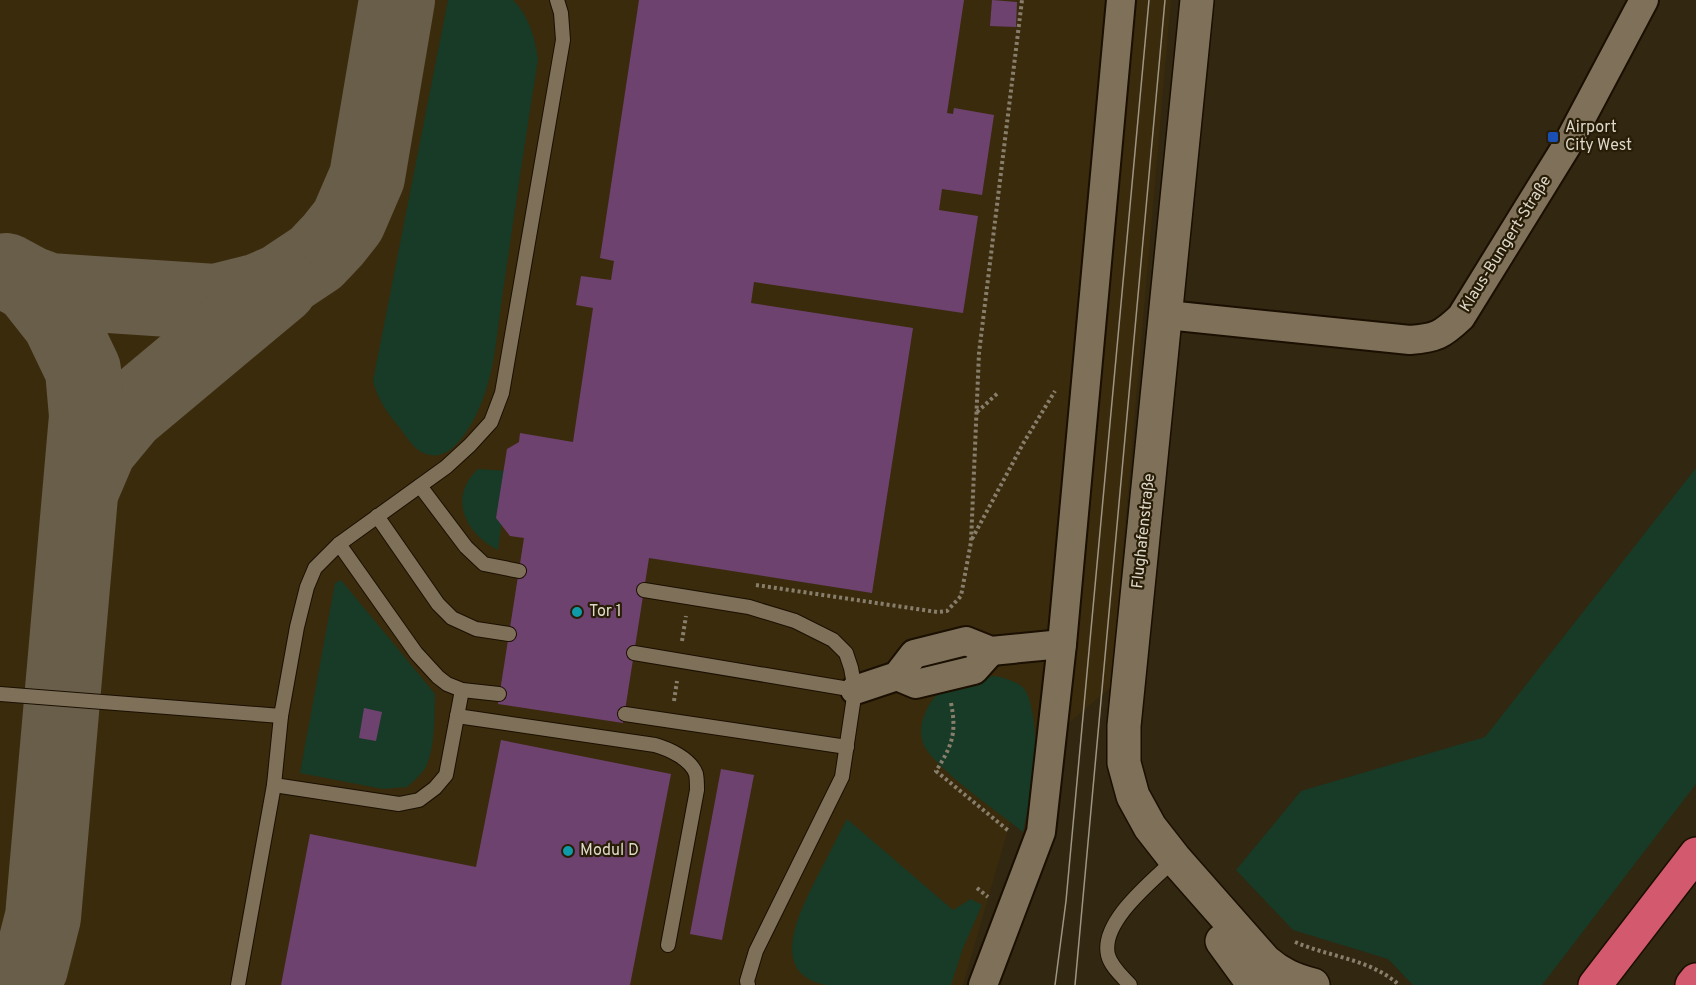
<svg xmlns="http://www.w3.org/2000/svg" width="1696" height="985" font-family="Overpass,sans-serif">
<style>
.built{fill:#3a2b0d}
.green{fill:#173b26}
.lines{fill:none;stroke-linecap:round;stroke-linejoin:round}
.taxiway{stroke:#685e4a;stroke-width:76}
.building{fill:#6e426f}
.service-casing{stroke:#1a0f00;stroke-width:16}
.minor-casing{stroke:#1a0f00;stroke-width:32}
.tertiary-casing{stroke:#1a0f00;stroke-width:36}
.motorway-casing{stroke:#1a0f00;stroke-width:36}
.path{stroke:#877e6c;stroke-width:4;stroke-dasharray:3 3;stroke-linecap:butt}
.service{stroke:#7f7159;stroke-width:14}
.minor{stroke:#7f7159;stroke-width:28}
.tertiary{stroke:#7f7159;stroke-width:33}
.motorway{stroke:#d35a6e;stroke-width:33}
.tram{stroke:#9e9584;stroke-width:1.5}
.transit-dot{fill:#1a4fb4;stroke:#281d06;stroke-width:2}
.culture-dot{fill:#0f9aa8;stroke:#281d06;stroke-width:2}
.labels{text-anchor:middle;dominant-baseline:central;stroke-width:4.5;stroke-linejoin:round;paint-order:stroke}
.poi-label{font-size:16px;fill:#dfd8ca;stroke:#281d06;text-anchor:start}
.street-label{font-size:16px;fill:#dfd8ca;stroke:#281d06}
</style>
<rect width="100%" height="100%" fill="#322710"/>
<!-- built -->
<polygon class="built" points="0,0 1171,0 1111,687 1029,757 963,985 0,985"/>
<!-- green -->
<g class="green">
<path d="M448,0h65c16,16 22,38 25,59 -12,75 -23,150 -34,225 -7,43 -8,90 -27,129 -11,22 -32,57 -60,36 -6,-5 -12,-14 -17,-21 -13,-15 -22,-28 -27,-47z"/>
<polygon points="1696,468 1696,784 1542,985 1413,985 1388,959 1293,930 1236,870 1301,791 1485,737"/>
<path d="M478,469l30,2 -10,79c-32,-16 -51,-52 -20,-81z"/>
<path d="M341,580l94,114c-1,22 1,56 -11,76 -5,6 -11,12 -17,17l-24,2 -83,-16 35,-190z"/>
<path d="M996,676c10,3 22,5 29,14 5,7 6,18 8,26 6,40 -2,76 -10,116 -23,-19 -91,-65 -100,-89 -4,-13 -1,-25 5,-36 13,-25 42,-29 68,-31z"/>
<path d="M847,819l106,91 18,-11 11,6 -19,43 -12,37h-125c-60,-12 -25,-75 -9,-108 10,-19 20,-39 30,-58z"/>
</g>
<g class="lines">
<!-- taxiway -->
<g class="taxiway">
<polyline points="6,271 30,284 49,291 215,302 259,291 280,282 316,258 333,240 348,221 367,177 397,0"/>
<polyline points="81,490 99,448 128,413 280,286"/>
<polyline points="18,985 30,968 43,917 87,416 83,370 60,322 30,284"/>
</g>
</g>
<!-- building -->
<g class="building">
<polygon points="639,0 964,0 947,113 953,114 954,108 994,115 982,195 942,189 939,210 978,216 963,313 754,282 751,303 913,328 872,593 649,558 623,723 498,704 524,538 510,536 496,518 507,449 519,442 520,433 573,442 593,308 576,305 581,276 611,280 614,261 600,258"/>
<polygon points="992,0 1017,2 1016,27 990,26"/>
<polygon points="364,708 382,712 376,741 359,738"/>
<polygon points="501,740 671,774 630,985 281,985 310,834 476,867"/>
<polygon points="721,769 754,775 722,940 690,934"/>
</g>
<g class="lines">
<!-- service casing -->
<g class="service-casing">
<g id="service">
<polyline points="420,486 466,547 484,564 519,571"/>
<polyline points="377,516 438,604 452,618 476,629 509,634"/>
<polyline points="339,544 416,653 438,677 447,684 462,690 499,694"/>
<polyline points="644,590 749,607 795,621 833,640 846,653 851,668 855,690 842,777 756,951 747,981 748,985"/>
<polyline points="634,653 855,690"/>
<polyline points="0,694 281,716"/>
<polyline points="625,714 847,747"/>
<path d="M457,716l198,29c14,4 36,14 41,29 1,5 1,11 1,16l-29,155"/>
<polyline points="274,785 399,804 419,800 435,788 446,775 462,690"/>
<polyline points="238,985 274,785 281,716 297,627 307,587 315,568 339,544 446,467 470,445 491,422 502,393 563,40 561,13 557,0"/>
<path d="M1130,985c-8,-9 -19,-18 -22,-30 -8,-34 46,-75 67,-96"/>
</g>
</g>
<!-- minor casing -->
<g class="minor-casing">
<g id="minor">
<path d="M1167,315l243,25c26,-2 32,-5 51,-23l105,-170 78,-147"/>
<polyline points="897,676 916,684 974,670 991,651"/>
<polyline points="855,690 897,676 914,654 966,641 991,651 1062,644"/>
<polyline points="983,985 1041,832 1062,644 1121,0"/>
</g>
</g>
<!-- tertiary casing -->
<g class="tertiary-casing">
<g id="tertiary">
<path d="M1197,0l-73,726v37l9,33 17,31 25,32 90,102c15,13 29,19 48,24"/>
<polyline points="1222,941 1254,985"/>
</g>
</g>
<!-- motorway casing -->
<g class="motorway-casing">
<g id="motorway">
<polyline points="1595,985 1696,854"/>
<polyline points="1692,985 1696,980"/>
</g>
</g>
<!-- path -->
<g class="path">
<polyline points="977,412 999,392"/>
<polyline points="972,539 1024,442 1055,391"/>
<polyline points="756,585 937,612 947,611 961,596 971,542 979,353 1022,0"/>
<polyline points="682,641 686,616"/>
<polyline points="674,701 677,681"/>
<path d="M951,703c6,30 1,43 -15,68l74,61"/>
<polyline points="977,888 988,897"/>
<path d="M1295,942c34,15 76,17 104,43"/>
</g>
<!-- service -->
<use href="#service" class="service"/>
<!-- minor -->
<use href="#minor" class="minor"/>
<!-- tertiary -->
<use href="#tertiary" class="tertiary"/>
<!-- motorway -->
<use href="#motorway" class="motorway"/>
<!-- tram -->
<g class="tram">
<polyline points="1055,985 1066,901 1149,0"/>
<polyline points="1075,985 1165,0"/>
</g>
</g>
<!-- markers -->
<rect class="transit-dot" x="1547" y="131" width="12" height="12" rx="3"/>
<g class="culture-dot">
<circle cx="577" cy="612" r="6"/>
<circle cx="568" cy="851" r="6"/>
</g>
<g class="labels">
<!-- poi labels -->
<g class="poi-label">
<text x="1565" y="128">Airport<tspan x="1565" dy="18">City West</tspan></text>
<text x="589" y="612">Tor 1</text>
<text x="580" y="851">Modul D</text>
</g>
<!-- street labels -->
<g class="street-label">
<text transform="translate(1506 244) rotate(-58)">Klaus-Bungert-Straße</text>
<text transform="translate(1144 531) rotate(-84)">Flughafenstraße</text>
</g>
</g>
</svg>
